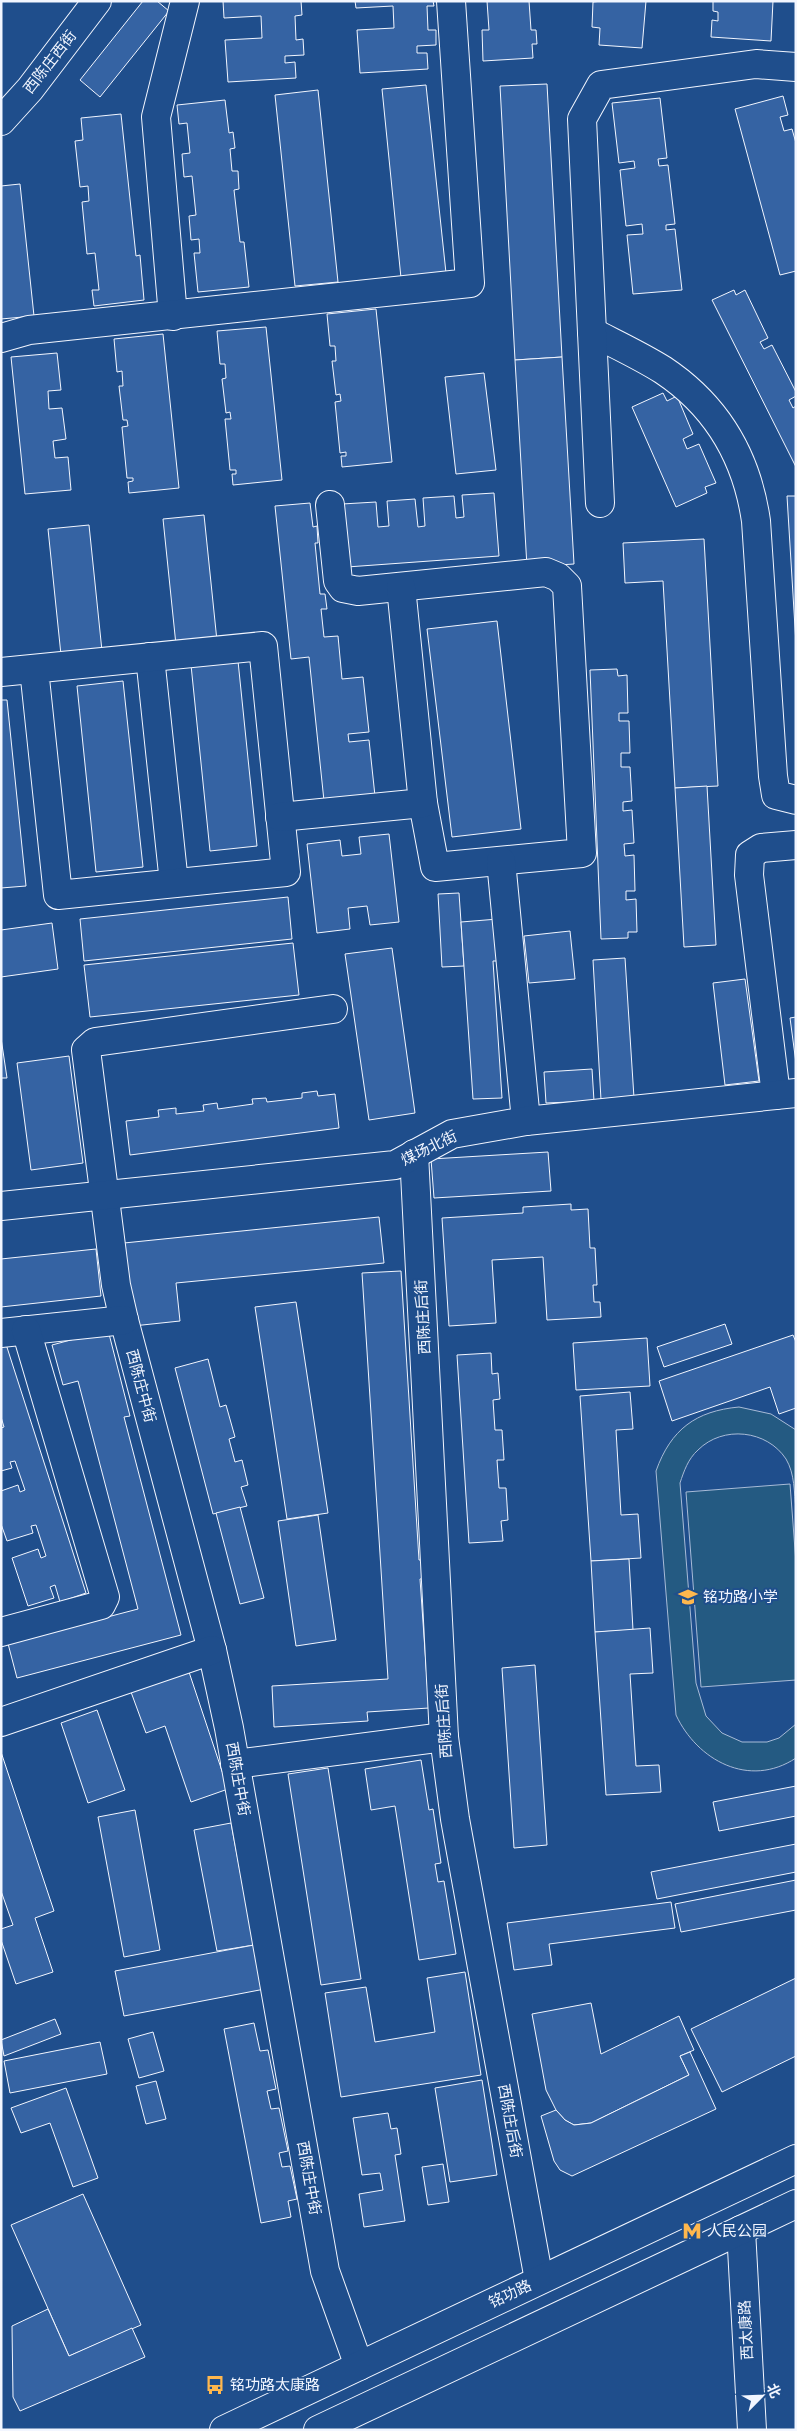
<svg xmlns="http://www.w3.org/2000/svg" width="797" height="2431" font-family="'Crimson Pro','Noto Sans SC',serif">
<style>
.green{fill:#245a82;stroke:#a8bbd7}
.building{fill:#3563a3;stroke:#f2f6ff}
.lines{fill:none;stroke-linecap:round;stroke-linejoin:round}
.minor-casing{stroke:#f2f6ff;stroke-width:30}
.major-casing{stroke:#f2f6ff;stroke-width:30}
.minor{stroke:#1f4e8c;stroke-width:28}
.major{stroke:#1f4e8c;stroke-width:28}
.labels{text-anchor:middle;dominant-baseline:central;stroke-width:4;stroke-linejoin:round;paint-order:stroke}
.street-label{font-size:15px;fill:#f2f6ff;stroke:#1f4e8c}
.poi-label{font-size:15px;fill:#f2f6ff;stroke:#1f4e8c;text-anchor:start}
</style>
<rect width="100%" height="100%" fill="#1f4e8c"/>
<!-- green -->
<g class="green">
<path d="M739,1407l32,7 25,16v79c-2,-16 -1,-35 -10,-50 -19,-29 -63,-34 -88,-9 -10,9 -14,21 -18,33l16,200 10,33 16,17 20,9h25l12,-4 17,-14v34c-47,31 -99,2 -120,-43l-20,-244c15,-42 40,-60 83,-64z"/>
<polygon points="790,1484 796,1563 796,1680 701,1687 686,1492"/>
</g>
<!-- building -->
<g class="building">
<polygon points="143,1 157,1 169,11 100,97 80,80"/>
<polygon points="223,1 301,1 302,15 295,16 296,40 303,39 304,55 285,56 285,63 295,62 296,78 228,82 225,40 262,38 261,16 224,18"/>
<polygon points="355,1 433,1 434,6 427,6 428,30 436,30 436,45 417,46 417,53 427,53 428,69 360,73 357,30 394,28 393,6 356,8"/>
<polygon points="487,1 529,1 531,30 536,30 537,44 532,44 533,58 483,61 482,30 489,30"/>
<polygon points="602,1 646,1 642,48 599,45 600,28 592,27 593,2"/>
<polygon points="713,1 773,1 771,41 711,37 712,20 718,21 718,12 713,11"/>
<polygon points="547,84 562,357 515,360 500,86"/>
<polygon points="426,85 446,273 401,278 382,89"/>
<polygon points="318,90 338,282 295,286 275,95"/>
<polygon points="783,96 788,115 780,117 784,131 792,129 796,143 796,271 780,275 735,109"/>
<polygon points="660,98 667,158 658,159 659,166 668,165 675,224 666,225 666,230 675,229 682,290 633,294 627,235 643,234 642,224 626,226 620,170 635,168 634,161 619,163 612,103"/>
<polygon points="225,100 229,133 233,132 235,148 230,149 232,171 238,171 239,189 234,190 240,242 244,242 249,287 198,292 194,253 200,253 199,239 191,240 189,216 196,215 192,176 184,177 182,154 190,153 187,123 179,124 177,105"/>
<polygon points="121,114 136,256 140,255 144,300 94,306 92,290 99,290 95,253 87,254 82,202 89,201 88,186 80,187 75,141 83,140 81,118"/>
<polygon points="20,184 34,316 1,319 1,186"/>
<polygon points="734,290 736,295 745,290 768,338 760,342 764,349 772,345 796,392 796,396 789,400 793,408 796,406 796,467 712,300"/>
<polygon points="376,309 392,462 342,467 341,456 346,456 346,452 340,453 335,402 341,401 340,394 336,395 332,361 336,361 335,346 330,346 327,314"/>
<polygon points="266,327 282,480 233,485 232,474 236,474 236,470 230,470 225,419 231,419 230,412 226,413 222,379 226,378 225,364 220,364 217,331"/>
<polygon points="163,334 179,488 129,493 128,482 133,481 133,478 127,478 122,427 128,426 127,420 123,420 119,386 123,386 122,371 117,372 114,339"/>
<polygon points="57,353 61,390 48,391 49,409 62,408 66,439 53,441 55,458 68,457 71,490 25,494 11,357"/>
<polygon points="562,357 574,564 527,567 515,360"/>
<polygon points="484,373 496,470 456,474 445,377"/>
<polygon points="663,393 667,401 677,396 693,434 683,439 687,449 699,444 716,483 705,487 707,493 676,507 632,407"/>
<polygon points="494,493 499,556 347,567 342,504 376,502 378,527 389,526 387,501 415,499 418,527 425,526 423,498 454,496 456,518 464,517 462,495"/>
<polygon points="787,496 796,496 796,644"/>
<polygon points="310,503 313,527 317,526 318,543 315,543 320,594 325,594 327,609 321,609 324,637 338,636 342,679 363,677 369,732 348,734 349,742 369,740 375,796 324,801 309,657 291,659 275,506"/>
<polygon points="204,515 217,641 176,645 163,519"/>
<polygon points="89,525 102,651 61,655 48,529"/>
<polygon points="704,539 718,786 675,788 663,581 625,583 623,543"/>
<polygon points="497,621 521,829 452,837 427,629"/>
<polygon points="238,661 257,846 210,851 191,665"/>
<polygon points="617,669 618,676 627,675 628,713 619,713 619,721 629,721 630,753 621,753 621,767 630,767 632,801 623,802 623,811 632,810 634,843 624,844 625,856 634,855 635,891 626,891 626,900 636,899 637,932 628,932 628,938 601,939 590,670"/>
<polygon points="123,681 143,867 96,872 77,686"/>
<polygon points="1,700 7,700 26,886 1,888"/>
<polygon points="707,786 716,945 684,947 675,788"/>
<polygon points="389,834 399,922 370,925 367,906 348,908 350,929 317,933 307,844 340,840 342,856 361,854 359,837"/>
<polygon points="459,893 464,966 442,967 438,894"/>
<polygon points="288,897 292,939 84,961 80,919"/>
<polygon points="498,919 501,961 493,961 502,1098 473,1099 461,922"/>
<polygon points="52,923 58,969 1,977 1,930"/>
<polygon points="570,931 575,979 529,983 524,936"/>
<polygon points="293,943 299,995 90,1017 84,965"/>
<polygon points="392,948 415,1113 369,1120 345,954"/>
<polygon points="625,958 634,1098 601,1100 593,960"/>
<polygon points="745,979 759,1081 725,1085 713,983"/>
<polygon points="796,1017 796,1063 790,1018"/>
<polygon points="1,1038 7,1078 1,1078"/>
<polygon points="69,1056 83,1163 31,1170 17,1063"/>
<polygon points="592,1069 594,1101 546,1103 544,1072"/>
<polygon points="317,1091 318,1096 335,1094 339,1128 130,1155 126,1121 159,1117 158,1110 176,1108 176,1114 204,1111 203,1105 217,1103 218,1109 253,1104 252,1099 266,1098 267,1102 302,1098 302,1093"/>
<polygon points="548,1152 551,1191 434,1198 431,1159"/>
<polygon points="571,1204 571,1210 588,1209 590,1248 595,1248 597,1285 593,1285 594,1302 600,1302 601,1317 547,1320 543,1257 492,1260 496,1323 449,1326 442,1218 523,1213 523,1207"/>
<polygon points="379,1217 384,1263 176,1283 180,1321 133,1326 124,1243"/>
<polygon points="96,1249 101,1296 1,1307 1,1259"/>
<polygon points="401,1271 419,1560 425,1560 426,1578 420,1579 429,1708 367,1712 368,1721 274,1727 272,1686 388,1679 362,1273"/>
<polygon points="296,1302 328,1513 287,1519 255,1307"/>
<polygon points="725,1324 732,1344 664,1367 657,1347"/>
<polygon points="108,1330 130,1416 124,1417 181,1635 17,1678 6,1636 35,1636 138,1609 78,1381 63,1385 52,1345"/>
<polygon points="793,1335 796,1342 796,1408 779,1414 770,1387 672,1421 659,1381"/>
<polygon points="4,1338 86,1593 60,1602 55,1585 50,1587 54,1598 28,1606 12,1558 38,1549 41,1558 46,1556 36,1525 31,1526 33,1533 7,1541 1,1524 1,1491 18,1485 20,1492 25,1490 15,1461 10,1462 12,1468 1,1471 1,1428 4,1427 1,1417 1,1339"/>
<polygon points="647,1338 650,1386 576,1390 573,1343"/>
<polygon points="491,1353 492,1374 498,1373 500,1399 493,1400 495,1430 502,1430 504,1460 497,1460 499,1488 506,1488 508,1520 501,1521 503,1541 469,1543 457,1355"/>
<polygon points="208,1359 220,1407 226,1405 235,1437 229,1439 235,1462 242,1460 248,1485 241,1487 247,1506 213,1514 175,1368"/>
<polygon points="630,1392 633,1429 616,1430 621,1515 638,1514 641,1558 591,1561 580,1396"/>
<polygon points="240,1507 264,1598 240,1604 216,1513"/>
<polygon points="318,1515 336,1640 296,1646 278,1521"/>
<polygon points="629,1559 633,1630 595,1632 591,1561"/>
<polygon points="650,1628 653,1673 630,1674 636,1766 659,1765 661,1792 606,1795 595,1632"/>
<polygon points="535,1665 547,1845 514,1848 502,1668"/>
<polygon points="189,1672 228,1789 191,1802 165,1726 146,1733 131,1692"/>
<polygon points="97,1710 125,1790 88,1803 61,1723"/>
<polygon points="1,1752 54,1911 35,1918 53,1972 16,1984 1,1940 1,1929 13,1925 1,1891"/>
<polygon points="421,1760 429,1810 433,1809 441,1863 435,1864 438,1882 444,1881 456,1954 419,1960 395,1806 371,1810 365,1769"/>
<polygon points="328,1768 361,1979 321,1985 288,1774"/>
<polygon points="796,1786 796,1816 719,1831 713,1802"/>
<polygon points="135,1810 160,1950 124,1957 98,1817"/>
<polygon points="231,1823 254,1945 217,1951 194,1830"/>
<polygon points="796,1844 796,1872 657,1899 651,1872"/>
<polygon points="796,1880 796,1910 681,1932 675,1904"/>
<polygon points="671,1902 675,1928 549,1944 552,1965 514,1970 507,1923"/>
<polygon points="254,1945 270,1988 124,2016 115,1971"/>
<polygon points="465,1972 481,2075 341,2097 325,1993 366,1987 375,2042 435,2032 427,1978"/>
<polygon points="796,1978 796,2056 722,2092 691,2029"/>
<polygon points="591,2003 601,2054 679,2016 694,2050 680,2056 689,2075 591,2123 574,2125 565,2120 556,2110 546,2090 532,2014"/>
<polygon points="55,2019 61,2034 4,2056 1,2040"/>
<polygon points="254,2023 260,2051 268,2050 276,2089 267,2091 271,2109 279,2108 288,2151 279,2153 282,2167 290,2166 297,2199 288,2201 291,2217 261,2223 224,2029"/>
<polygon points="153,2032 164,2071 139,2078 128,2039"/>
<polygon points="100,2042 107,2074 10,2093 4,2061"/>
<polygon points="690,2052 716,2109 572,2176 560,2170 554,2161 541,2116 556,2110 565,2120 574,2125 591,2123 689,2075 680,2056"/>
<polygon points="482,2080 497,2175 450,2182 435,2088"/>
<polygon points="156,2081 166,2119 146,2124 136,2086"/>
<polygon points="66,2088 98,2178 73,2187 50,2123 21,2133 11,2108"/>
<polygon points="388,2113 391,2129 397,2128 401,2154 395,2155 405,2221 364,2227 359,2194 383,2190 380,2173 362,2175 353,2118"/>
<polygon points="443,2164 449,2202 428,2205 422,2167"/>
<polygon points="83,2194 141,2325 69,2356 11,2225"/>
<polygon points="48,2309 69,2356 132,2328 145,2357 20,2411 13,2397 12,2326"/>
</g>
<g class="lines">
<!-- minor casing -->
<g class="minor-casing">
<g id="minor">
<polyline points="1,121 30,89 97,1"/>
<polyline points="173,316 156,117 185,1"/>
<path d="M592,332c23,12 49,24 71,38 54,36 84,88 93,151l17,255 3,19 20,5"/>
<polyline points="1,338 29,330 470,283 451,1"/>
<polyline points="600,503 582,119 601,85 756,64 796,67"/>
<polyline points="330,505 338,581 343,588 358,591 546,572 558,577 567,586 582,853 435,867 423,803"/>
<polyline points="150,657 174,883"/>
<polyline points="1,672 263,646 286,872 58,895 34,669"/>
<polyline points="280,817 423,803 401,587"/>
<polyline points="501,861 526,1121"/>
<polyline points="333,1009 95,1042 86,1050 116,1285 124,1320 212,1650 229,1728 325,2271 359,2366"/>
<polyline points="776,1095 749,875 750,855 761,848 796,845"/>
<polyline points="414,1154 444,1737 455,1819 539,2280"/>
<polyline points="1,1206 395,1165 452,1134 526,1121 796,1093"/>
<polyline points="1,1333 124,1320"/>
<polyline points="1,1632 101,1605 105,1597 26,1330"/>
<polyline points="1,1722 212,1650"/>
<polyline points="235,1764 444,1737"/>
<polyline points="741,2230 752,2430"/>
</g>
</g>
<!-- major casing -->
<g class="major-casing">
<g id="major">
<polyline points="224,2430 796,2159"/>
<polyline points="318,2430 796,2204"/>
</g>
</g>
<!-- minor -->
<use href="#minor" class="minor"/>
<!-- major -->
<use href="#major" class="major"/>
</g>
<!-- icons -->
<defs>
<g id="school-bare" transform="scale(1.5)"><path d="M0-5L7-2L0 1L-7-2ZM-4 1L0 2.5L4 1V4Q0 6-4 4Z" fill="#ffb74d" stroke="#1f4e8c" stroke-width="2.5" paint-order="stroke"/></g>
<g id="metro-bare" transform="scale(1.5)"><path d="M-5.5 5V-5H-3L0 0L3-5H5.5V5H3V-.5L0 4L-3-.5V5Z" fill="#ffb74d" stroke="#1f4e8c" stroke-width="2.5" paint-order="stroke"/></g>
<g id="bus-bare" transform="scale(1.5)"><path d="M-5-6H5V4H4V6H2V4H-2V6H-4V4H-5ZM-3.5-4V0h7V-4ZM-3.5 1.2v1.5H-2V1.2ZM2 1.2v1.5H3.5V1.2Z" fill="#ffb74d" stroke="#1f4e8c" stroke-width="2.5" paint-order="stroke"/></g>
</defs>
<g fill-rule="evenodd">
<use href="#school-bare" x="688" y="1597"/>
<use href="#metro-bare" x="692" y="2231"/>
<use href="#bus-bare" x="215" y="2385"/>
</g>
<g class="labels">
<!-- street labels -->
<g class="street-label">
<text transform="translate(50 62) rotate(-52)">西陈庄西街</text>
<text transform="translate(429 1148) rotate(-26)">煤场北街</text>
<text transform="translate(423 1317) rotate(-93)">西陈庄后街</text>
<text transform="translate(141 1386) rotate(75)">西陈庄中街</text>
<text transform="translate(444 1721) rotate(-94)">西陈庄后街</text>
<text transform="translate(238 1779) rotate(80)">西陈庄中街</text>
<text transform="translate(510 2121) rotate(80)">西陈庄后街</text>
<text transform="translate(309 2178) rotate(80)">西陈庄中街</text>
<text transform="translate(510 2294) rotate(-25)">铭功路</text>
<text transform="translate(746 2330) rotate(-93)">西太康路</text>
</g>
<!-- poi labels -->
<g class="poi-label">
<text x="703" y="1597">铭功路小学</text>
<text x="707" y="2231">人民公园</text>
<text x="230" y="2385">铭功路太康路</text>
</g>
</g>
<!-- border -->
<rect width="797" height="2431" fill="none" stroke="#f2f6ff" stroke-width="5"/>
<!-- north arrow -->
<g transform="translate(762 2396) rotate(66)" stroke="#1f4e8c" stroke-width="4" paint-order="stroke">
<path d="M0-4L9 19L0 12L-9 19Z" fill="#f2f6ff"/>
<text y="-8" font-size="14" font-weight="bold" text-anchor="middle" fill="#f2f6ff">北</text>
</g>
</svg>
